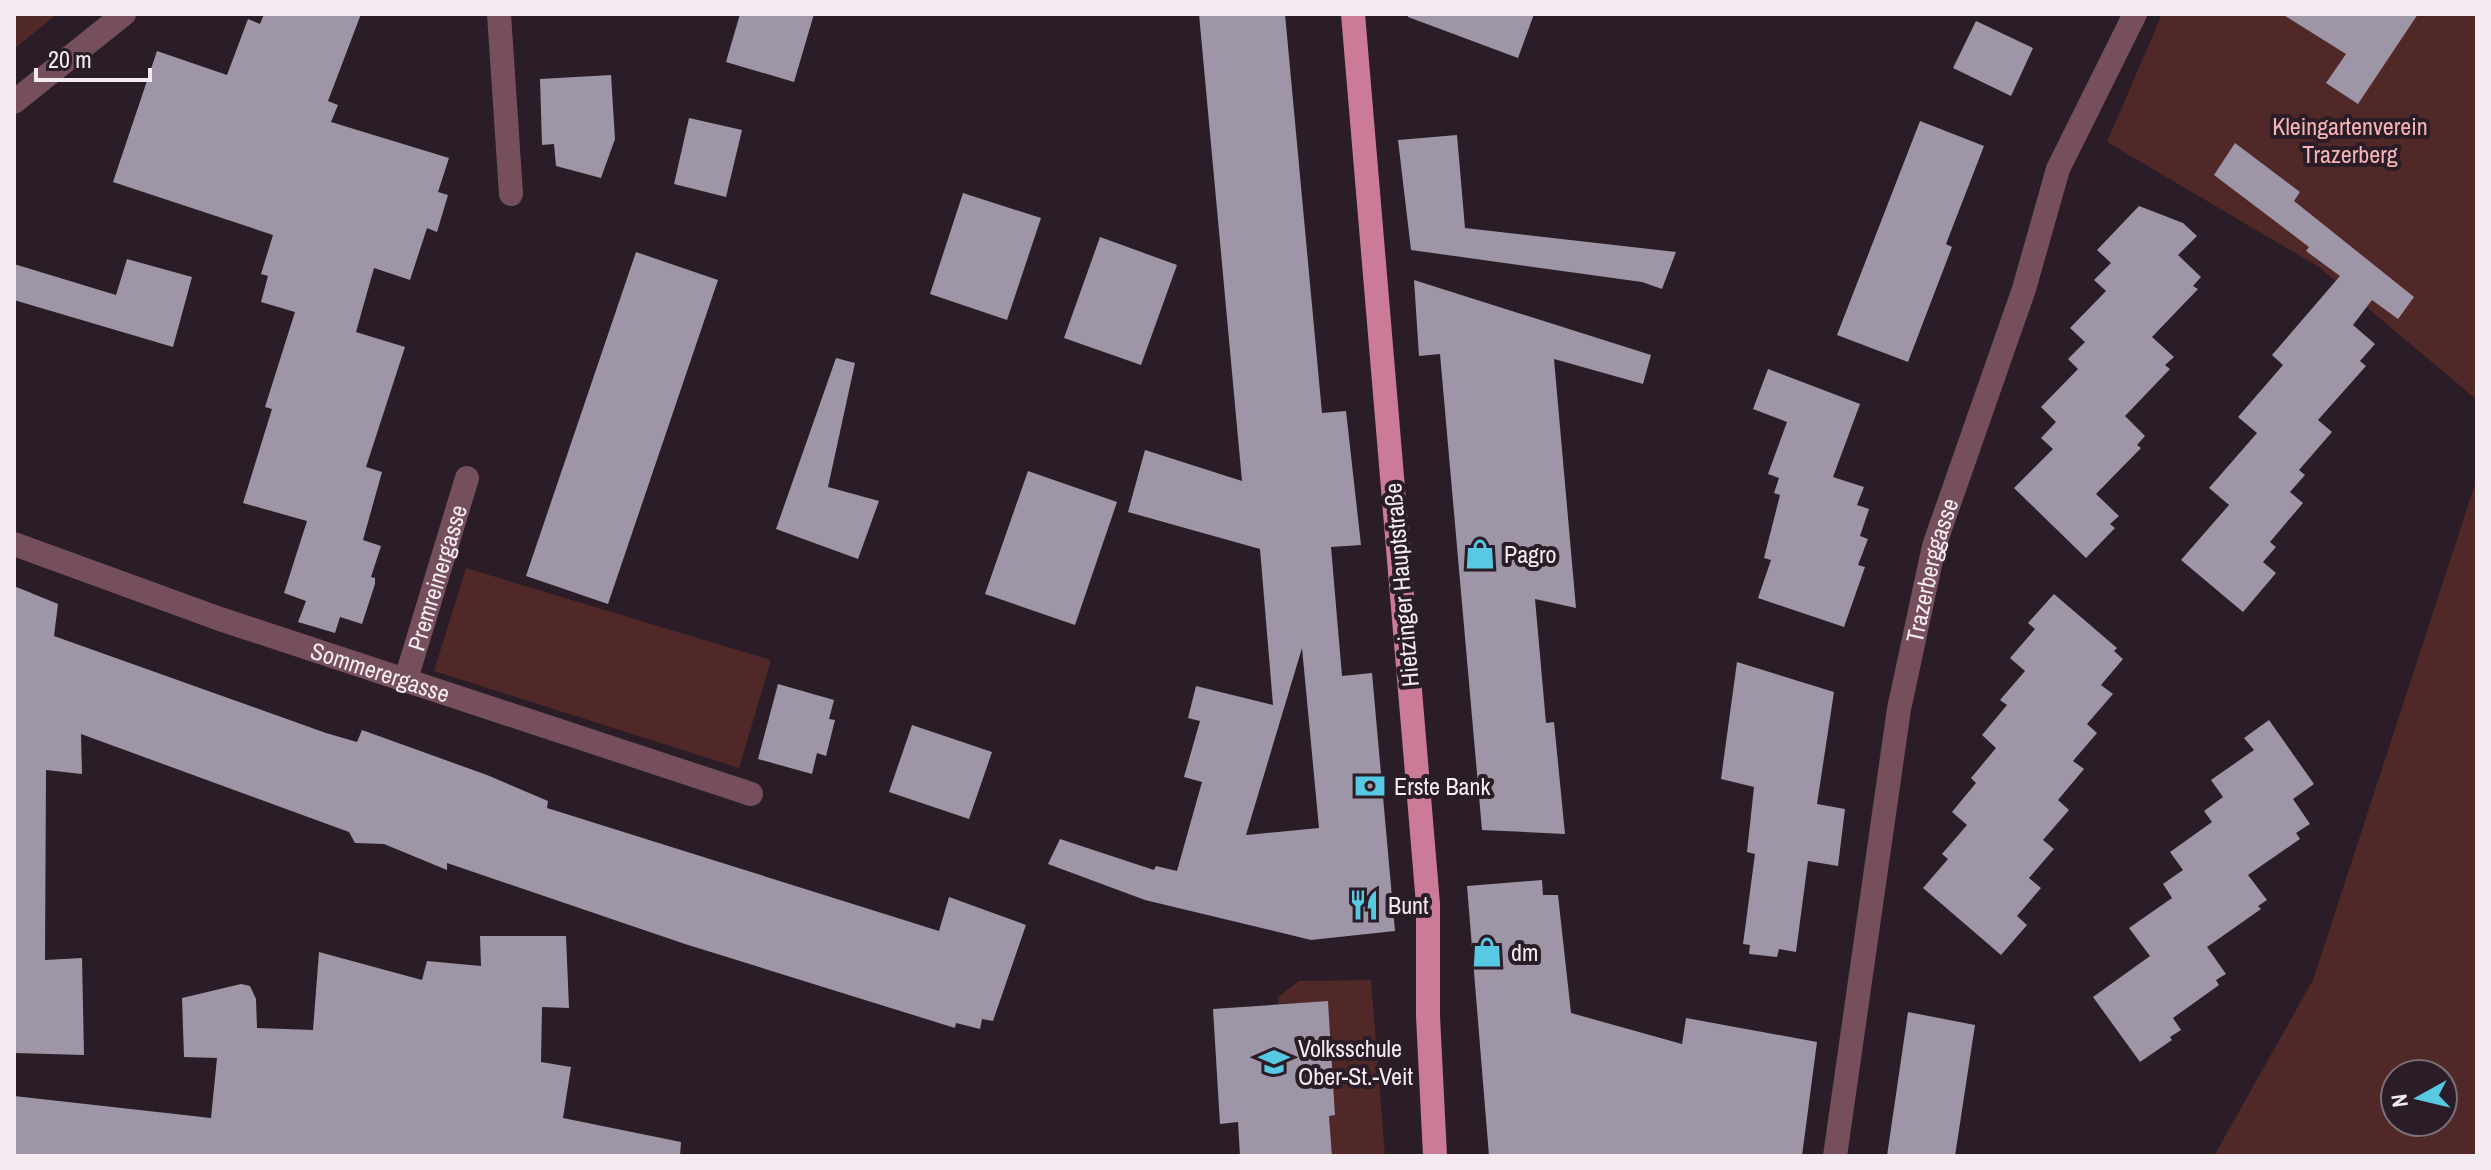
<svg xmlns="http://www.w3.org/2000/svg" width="2491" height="1170" font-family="'Archivo Narrow',sans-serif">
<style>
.green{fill:#502828;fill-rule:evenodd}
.building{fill:#9e95a6;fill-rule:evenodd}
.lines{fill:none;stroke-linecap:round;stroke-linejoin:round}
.minor{stroke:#764f5d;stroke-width:24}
.major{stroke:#cb7a98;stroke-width:24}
.labels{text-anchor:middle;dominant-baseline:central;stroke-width:8;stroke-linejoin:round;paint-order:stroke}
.park-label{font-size:24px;fill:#f6b5b4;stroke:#2a1d27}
.poi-label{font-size:24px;fill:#f4ebf2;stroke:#2a1d27;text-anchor:start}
.street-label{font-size:24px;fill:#f4ebf2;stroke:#2a1d27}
</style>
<rect width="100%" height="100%" fill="#2a1d27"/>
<!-- green -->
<g class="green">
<polygon points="14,14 57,14 14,49"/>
<polygon points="2162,14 2477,14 2477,400 2319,267 2107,142"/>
<path d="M2477,478v678h-263l99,-176zM2443,1074v48h-48v-48z"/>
<polygon points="466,568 771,660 739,768 434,671"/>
<polygon points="1371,980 1385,1156 1332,1156 1329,1116 1335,1115 1328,1002 1278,1004 1278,997 1299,981"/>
</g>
<!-- building -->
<g class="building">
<polygon points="264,14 361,14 328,101 338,105 331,122 449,158 438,192 448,195 437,232 427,228 410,280 374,268 356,332 405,347 366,467 382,472 363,540 381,546 371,577 375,578 375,584 362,624 340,617 335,633 298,622 306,601 284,593 307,521 243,503 272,409 265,407 295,312 261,302 268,276 261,274 273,235 113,182 157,51 227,75 248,19 260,24"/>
<polygon points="740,14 814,14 794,82 726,62"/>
<path d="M1199,14h86l37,399 24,-2 15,134 -30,2 11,129 30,-3 23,258 -84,9 -166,-40 -97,-36 12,-25 94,31 2,-4 21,5 25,-89 -18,-5 16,-56 -12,-3 8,-32 77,19 -13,-156 -132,-37 17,-62 97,31zM1302,648l17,180 -73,7 38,-127z"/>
<polygon points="1408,14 1534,14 1518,58 1408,17"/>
<polygon points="2282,14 2418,14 2358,104 2326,83 2346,54"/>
<polygon points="1976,21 2033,48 2011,96 1953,68"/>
<polygon points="611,75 615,139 601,178 556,166 554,144 542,145 540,79"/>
<polygon points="689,118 742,130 726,197 674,184"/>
<polygon points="1920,121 1984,146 1946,244 1952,247 1908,362 1837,335"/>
<polygon points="1457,135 1465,228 1676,252 1662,289 1642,282 1411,250 1398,140"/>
<polygon points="2235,143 2300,192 2294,201 2414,297 2398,319 2372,300 2353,325 2375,344 2360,361 2366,366 2318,420 2332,432 2299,470 2305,475 2290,492 2303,503 2270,542 2276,547 2263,562 2276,573 2243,612 2181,560 2229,505 2209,488 2257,433 2238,417 2283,365 2272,355 2340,276 2306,251 2309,247 2214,175"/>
<polygon points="963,193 1041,218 1007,320 930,294"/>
<polygon points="2139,206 2183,223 2197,236 2178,255 2201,277 2193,286 2198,289 2152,337 2174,357 2165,365 2170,369 2125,416 2145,436 2137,445 2141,448 2096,494 2119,516 2110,524 2115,528 2086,558 2014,488 2053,449 2041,438 2056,422 2041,407 2078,369 2068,359 2085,342 2070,328 2106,291 2094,280 2111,263 2097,250"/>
<polygon points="1100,237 1177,265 1141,365 1064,338"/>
<polygon points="636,252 718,280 608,604 526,576"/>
<polygon points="127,259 192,277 173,347 14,300 14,264 116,295"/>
<polygon points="1414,280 1651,355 1643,384 1554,359 1576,608 1535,599 1546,723 1554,722 1565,834 1482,830 1440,354 1419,356"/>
<polygon points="836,358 855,363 828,487 879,501 858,559 776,529"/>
<polygon points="1768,369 1860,404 1833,477 1864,487 1857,505 1869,509 1860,536 1868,539 1858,565 1865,567 1844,627 1758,598 1771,560 1764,558 1780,495 1774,493 1779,478 1768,474 1787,422 1753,409"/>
<polygon points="1028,471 1117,502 1075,625 985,594"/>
<polygon points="14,586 58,604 54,636 326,733 357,742 362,730 487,775 548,801 547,808 939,931 949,897 1026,925 993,1021 982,1019 980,1029 956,1023 955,1028 685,944 447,863 447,870 384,844 355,843 349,832 81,734 82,774 46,770 45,960 82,958 84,1055 14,1053"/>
<polygon points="2054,594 2117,648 2114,651 2123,659 2101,685 2113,694 2087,724 2097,733 2073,761 2084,769 2058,800 2069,810 2043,840 2054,849 2029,878 2041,888 2017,916 2027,925 2001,955 1923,888 1948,859 1942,854 1967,825 1952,812 1976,783 1971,778 1996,748 1982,735 2007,705 2000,700 2025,671 2010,658 2035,629 2028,623"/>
<polygon points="1737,662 1834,692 1817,804 1845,809 1838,866 1808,861 1796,952 1779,949 1777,957 1749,954 1750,945 1743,944 1755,854 1747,852 1754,787 1721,779"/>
<polygon points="778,684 834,700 829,719 835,720 826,756 817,753 812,774 758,759"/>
<polygon points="2269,720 2314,784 2293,799 2310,824 2296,833 2300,839 2248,875 2267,900 2258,906 2261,909 2207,947 2226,974 2216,980 2219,985 2173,1018 2181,1030 2170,1037 2172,1040 2140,1062 2093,997 2150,956 2129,928 2172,898 2163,884 2183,870 2170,852 2212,822 2204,811 2223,797 2211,780 2254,750 2244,738"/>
<polygon points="912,725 992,752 969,819 889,792"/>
<polygon points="1542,880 1543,895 1558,895 1571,1013 1682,1044 1686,1018 1817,1042 1802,1156 1489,1156 1467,886"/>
<polygon points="480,936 566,936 569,1008 542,1007 541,1062 571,1067 563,1118 681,1142 680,1156 14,1156 14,1096 211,1118 217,1058 184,1057 182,998 241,984 250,986 256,999 257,1028 313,1030 319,952 422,980 427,961 481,966"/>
<polygon points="1328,1001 1335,1115 1329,1116 1332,1156 1240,1156 1238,1122 1220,1124 1213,1009"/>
<polygon points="1908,1012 1975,1025 1955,1156 1887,1156"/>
</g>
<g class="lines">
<!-- minor -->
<g class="minor">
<polyline points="499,14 511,194"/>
<polyline points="14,102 124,14"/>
<path id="s1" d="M14,544l206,75 531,175"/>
<path id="s2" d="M406,679l61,-201"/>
<path id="s3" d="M1835,1156l64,-447 35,-163 90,-257 34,-120 77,-155"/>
</g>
<!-- major -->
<polyline class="major" points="1353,14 1428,904 1428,1016 1435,1156"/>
</g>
<!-- icons -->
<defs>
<g id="shop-bare" transform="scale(2.4)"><path d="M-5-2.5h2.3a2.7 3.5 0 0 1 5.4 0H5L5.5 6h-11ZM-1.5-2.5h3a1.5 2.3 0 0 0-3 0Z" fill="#57c9e2" stroke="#2a1d27" stroke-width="2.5" paint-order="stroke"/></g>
<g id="bank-bare" transform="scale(2.4)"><path d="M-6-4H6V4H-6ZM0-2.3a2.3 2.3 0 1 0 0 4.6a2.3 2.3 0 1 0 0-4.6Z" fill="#57c9e2" stroke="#2a1d27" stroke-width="2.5" paint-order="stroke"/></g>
<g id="restaurant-bare" transform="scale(2.4)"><path d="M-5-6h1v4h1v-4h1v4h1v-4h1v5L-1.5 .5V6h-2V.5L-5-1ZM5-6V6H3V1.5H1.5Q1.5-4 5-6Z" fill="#57c9e2" stroke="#2a1d27" stroke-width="2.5" paint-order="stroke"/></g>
<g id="school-bare" transform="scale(2.4)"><path d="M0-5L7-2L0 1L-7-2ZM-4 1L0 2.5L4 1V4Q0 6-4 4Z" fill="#57c9e2" stroke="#2a1d27" stroke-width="2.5" paint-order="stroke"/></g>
</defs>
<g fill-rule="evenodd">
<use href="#shop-bare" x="1480" y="554"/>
<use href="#bank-bare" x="1370" y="786"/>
<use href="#restaurant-bare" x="1364" y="905"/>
<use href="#shop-bare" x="1487" y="952"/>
<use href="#school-bare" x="1274" y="1062"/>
</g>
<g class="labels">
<!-- park labels -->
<g class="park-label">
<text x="2350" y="126">Kleingartenverein<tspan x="2350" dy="28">Trazerberg</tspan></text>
</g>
<!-- poi labels -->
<g class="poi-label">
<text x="1504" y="554">Pagro</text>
<text x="1394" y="786">Erste Bank</text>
<text x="1388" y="905">Bunt</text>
<text x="1511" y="952">dm</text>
<text x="1298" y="1048">Volksschule<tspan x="1298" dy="28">Ober-St.-Veit</tspan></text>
</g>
<!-- street labels -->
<g class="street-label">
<text stroke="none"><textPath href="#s3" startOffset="594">Trazerberggasse</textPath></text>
<text stroke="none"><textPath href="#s2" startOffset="106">Premreinergasse</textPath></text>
<text transform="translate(1401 585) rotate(-95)">Hietzinger Hauptstraße</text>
<text stroke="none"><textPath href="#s1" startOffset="388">Sommerergasse</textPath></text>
</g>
</g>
<!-- border -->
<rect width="2491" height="1170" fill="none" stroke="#f4ebf2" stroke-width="32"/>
<!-- north arrow -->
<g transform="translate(2419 1098) rotate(262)"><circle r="38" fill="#2a1d27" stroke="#7b6f78" stroke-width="2"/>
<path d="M0-6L14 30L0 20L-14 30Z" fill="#57c9e2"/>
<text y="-12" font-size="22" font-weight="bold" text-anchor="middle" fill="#f4ebf2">N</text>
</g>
<!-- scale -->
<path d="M36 68v12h114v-12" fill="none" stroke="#f4ebf2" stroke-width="4"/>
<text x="48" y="68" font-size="24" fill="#f4ebf2" stroke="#2a1d27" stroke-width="6" paint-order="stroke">20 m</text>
</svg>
